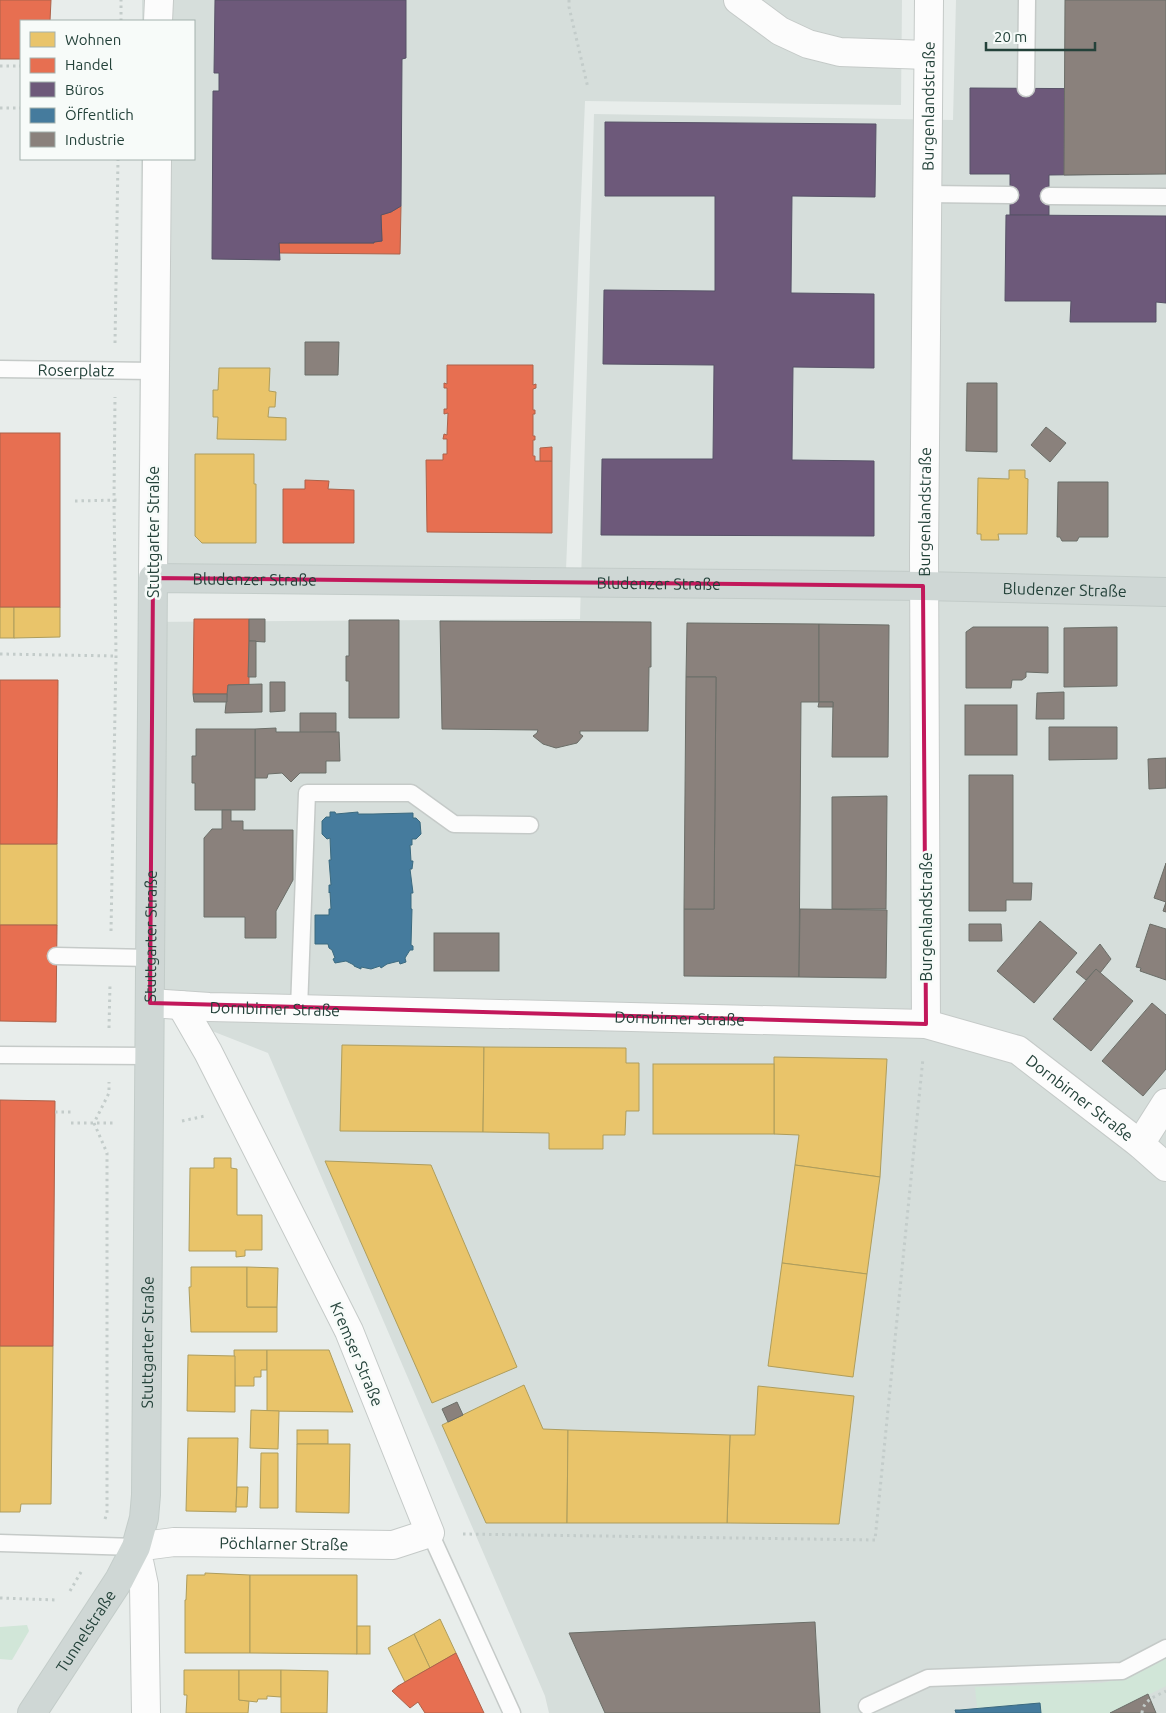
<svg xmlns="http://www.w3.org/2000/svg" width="1166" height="1713" font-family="Ubuntu,sans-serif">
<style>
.built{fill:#d6dedb}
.green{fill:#d1e6d8}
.homes{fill:#e9c46a;stroke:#ae9d5c}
.shops{fill:#e76f51;stroke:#ac624a}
.offices{fill:#6d597a;stroke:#575267}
.public{fill:#457b9d;stroke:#3b6a7f}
.industry{fill:#8a817c;stroke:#6b6e68}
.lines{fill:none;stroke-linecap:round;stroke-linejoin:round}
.service-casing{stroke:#c5cac8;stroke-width:19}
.minor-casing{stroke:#c5cac8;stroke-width:30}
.tertiary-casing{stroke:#c5cac8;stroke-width:30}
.primary-casing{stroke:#c3ccc9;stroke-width:30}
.path{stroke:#c3ccca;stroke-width:3;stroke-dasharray:2.5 4;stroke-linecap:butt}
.service{stroke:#fcfcfc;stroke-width:16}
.minor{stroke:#fcfcfc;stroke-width:28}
.tertiary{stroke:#fcfcfc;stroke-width:28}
.primary{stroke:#cfd7d5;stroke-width:28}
.marked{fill:none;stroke:#c2185b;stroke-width:4;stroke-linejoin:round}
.labels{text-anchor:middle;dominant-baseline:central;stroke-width:5;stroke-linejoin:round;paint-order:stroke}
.street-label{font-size:16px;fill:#24423a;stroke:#f7fbf9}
</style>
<rect width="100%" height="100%" fill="#e8edeb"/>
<!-- built -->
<g class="built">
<polygon points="142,0 902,0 901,105 585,101 566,570 138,576 141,159 194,159 194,21 142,21"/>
<polygon points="956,0 1166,0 1166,1713 549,1713 545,1696 268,1053 138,1002 144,622 580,619 594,114 953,120"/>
</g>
<!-- green -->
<g class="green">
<polygon points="27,1625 29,1631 12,1660 0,1659 0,1627"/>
<polygon points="1166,1659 1166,1686 1112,1713 1041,1713 1040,1703 977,1708 975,1687 1101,1683 1127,1678"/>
</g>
<!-- homes -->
<g class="homes">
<polygon points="219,368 270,368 269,391 276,392 275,407 269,407 268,417 286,418 286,440 217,439 218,417 213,417 213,390 218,390"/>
<polygon points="195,454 254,454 254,484 256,484 256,543 202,543 195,536"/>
<polygon points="1009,470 1025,470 1025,478 1028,479 1027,534 998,534 999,540 981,540 981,534 977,534 978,478 1009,479"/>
<rect x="0" y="607" width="14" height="31"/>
<polygon points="14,607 60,607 60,637 14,638"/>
<rect x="0" y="844" width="57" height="81"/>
<polygon points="342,1045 484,1047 483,1132 340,1131"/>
<polygon points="484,1047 626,1048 626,1063 639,1063 639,1111 626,1111 625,1135 603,1135 603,1149 549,1149 549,1133 483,1132"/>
<polygon points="774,1057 887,1059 880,1177 795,1165 799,1135 774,1134"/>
<rect x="653" y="1064" width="121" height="70"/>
<polygon points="214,1158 231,1158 231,1168 237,1169 237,1215 262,1215 262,1250 245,1250 245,1256 236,1257 236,1251 189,1251 190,1168 214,1168"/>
<polygon points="325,1161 431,1165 517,1367 432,1403"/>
<polygon points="795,1165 880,1177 867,1274 782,1263"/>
<polygon points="782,1263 867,1274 853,1377 768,1366"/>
<polygon points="191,1267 247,1267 247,1307 277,1307 277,1332 191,1332 189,1287 191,1287"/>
<polygon points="247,1267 278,1268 277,1307 247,1307"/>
<polygon points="0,1346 53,1346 51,1504 21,1504 20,1512 0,1512"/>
<polygon points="234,1350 267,1350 267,1370 261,1370 261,1377 254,1377 254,1386 235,1386"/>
<polygon points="267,1350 329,1350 353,1412 267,1411"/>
<polygon points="188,1355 235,1356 235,1412 187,1411"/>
<polygon points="524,1385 543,1429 568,1430 567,1523 486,1523 442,1425"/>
<polygon points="758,1386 854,1396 839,1524 727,1523 730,1435 755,1435"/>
<polygon points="251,1410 279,1411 278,1449 250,1448"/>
<rect x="297" y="1430" width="31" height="14"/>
<polygon points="568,1430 730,1435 727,1523 567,1523"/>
<polygon points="188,1438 238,1438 236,1512 186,1511"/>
<polygon points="297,1444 350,1444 349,1513 296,1512"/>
<polygon points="261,1453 278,1453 278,1508 260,1508"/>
<polygon points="237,1487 248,1487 247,1507 236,1507"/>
<polygon points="205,1573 250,1575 250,1653 185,1653 185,1600 186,1600 187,1575 205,1575"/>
<polygon points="250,1575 357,1575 357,1654 250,1653"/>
<polygon points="440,1619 456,1653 430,1668 414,1634"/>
<rect x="357" y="1626" width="13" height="28"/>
<polygon points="414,1634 430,1668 405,1682 388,1648"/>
<polygon points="184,1670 239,1670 239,1700 249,1701 248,1713 186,1713 187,1695 184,1695"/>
<polygon points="239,1670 281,1670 281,1697 267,1696 267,1699 258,1699 257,1702 239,1700"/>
<polygon points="281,1670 328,1671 327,1713 281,1713"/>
</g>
<!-- shops -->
<g class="shops">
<polygon points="0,0 51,0 50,21 21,21 21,59 0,59"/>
<polygon points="401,206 400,254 279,253 279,243 374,243 374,242 382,241 381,215 391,212"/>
<polygon points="447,365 533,365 533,385 536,384 536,388 533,389 533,410 535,410 535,414 533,414 533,436 535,436 535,440 533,440 533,456 535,456 535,461 552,461 552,533 427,532 426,460 443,460 443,454 447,454 447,439 443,439 444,434 447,435 448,413 444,414 444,409 447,409 447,388 444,388 444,383 447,384"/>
<rect x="0" y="433" width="60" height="174"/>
<polygon points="552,447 552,461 540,461 540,448"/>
<polygon points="305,480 329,481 328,489 354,490 354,543 283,543 283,489 305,489"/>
<polygon points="194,619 249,619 249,685 228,685 228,694 193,694"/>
<polygon points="0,680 58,680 57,844 0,844"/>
<polygon points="0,925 57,925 56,1022 0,1021"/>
<polygon points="0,1100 55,1101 53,1346 0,1346"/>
<polygon points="456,1653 484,1713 425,1713 418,1702 410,1708 392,1691 398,1686"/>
</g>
<!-- offices -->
<g class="offices">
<polygon points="215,0 406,0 406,58 402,59 401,206 391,212 381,215 382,241 374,242 374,243 279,243 280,260 212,259 213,91 219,91 219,73 214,73"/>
<polygon points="970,88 1129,89 1129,174 1049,175 1049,215 1010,215 1010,174 970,174"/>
<polygon points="605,122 876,124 875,197 792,196 791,293 874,294 874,368 793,367 792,460 874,461 874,536 601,535 602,459 713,459 714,365 603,364 604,290 715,291 715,196 605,196"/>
<polygon points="1006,215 1166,216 1166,303 1156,302 1156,322 1070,322 1071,301 1005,301"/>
</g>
<!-- public -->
<g class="public">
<polygon points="330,812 335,812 336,814 358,812 358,814 373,814 413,813 413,818 416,818 420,822 421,834 416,839 412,839 412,845 410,845 411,861 413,861 412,869 410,869 413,893 411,893 411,909 412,909 411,945 413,946 413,950 410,950 405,958 406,962 400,964 399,961 387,964 381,968 380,966 371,969 361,967 361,969 354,966 354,965 346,961 335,963 333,959 335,958 332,950 329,948 328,944 315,944 315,915 329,915 329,909 331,909 330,892 329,893 329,885 331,885 329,860 331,860 330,838 327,839 322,834 322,821 326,817 330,817"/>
<polygon points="1040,1703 1041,1713 956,1713 955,1710 960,1710"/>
</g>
<!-- industry -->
<g class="industry">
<polygon points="1065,0 1166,0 1166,174 1064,175"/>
<polygon points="305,342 339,342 338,375 305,375"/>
<polygon points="967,383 997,383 997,452 966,451"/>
<polygon points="1046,427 1066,443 1050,462 1031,445"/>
<polygon points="1058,482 1108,482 1108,537 1079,537 1077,541 1062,541 1060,537 1057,537"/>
<polygon points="249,619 265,619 265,642 249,641"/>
<polygon points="349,620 399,620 399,718 349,718 349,681 346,681 346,656 349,656"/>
<polygon points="440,621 651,622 651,667 649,667 648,731 580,731 580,734 583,736 577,743 556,748 543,744 533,736 537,733 538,730 442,729"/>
<polygon points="687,623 819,624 819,702 801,702 799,977 684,976 684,909 714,909 716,677 686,677"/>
<polygon points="819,624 889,625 888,757 832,757 833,702 819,702"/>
<polygon points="973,627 1048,627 1048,673 1026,672 1026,677 1022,680 1012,680 1011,688 966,688 966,632"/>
<polygon points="1117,627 1117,686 1064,687 1064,628"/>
<polygon points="249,641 256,641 256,677 248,677"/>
<polygon points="686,677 716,677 714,909 684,909"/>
<polygon points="270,682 285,682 285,711 270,712"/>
<polygon points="262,684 262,712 225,713 228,685"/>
<polygon points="1064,692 1064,719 1036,719 1037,693"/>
<polygon points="193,694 227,694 227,702 194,702"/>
<polygon points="819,702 833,702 833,707 818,707"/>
<rect x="965" y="705" width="52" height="50"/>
<polygon points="300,713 336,713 336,732 300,733"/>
<polygon points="1049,727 1117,727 1117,759 1049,760"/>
<polygon points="276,728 276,732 339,732 340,761 326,761 326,773 300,773 291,782 282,773 268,774 267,778 255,778 255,729"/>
<polygon points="196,729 255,729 255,810 195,810 195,783 192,783 192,756 196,756"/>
<polygon points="1166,758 1166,788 1149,789 1148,759"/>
<polygon points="969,775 1013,775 1013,883 1032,883 1031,900 1006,900 1006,911 969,911"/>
<polygon points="887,796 886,909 832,909 832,797"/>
<polygon points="222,810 231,810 231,821 243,821 243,830 293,830 293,880 276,911 276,938 245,938 245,917 204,917 204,838 212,829 222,829"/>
<polygon points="1166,863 1166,912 1163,911 1166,902 1154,898"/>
<polygon points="800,909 887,910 886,978 799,977"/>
<polygon points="1040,921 1077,953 1034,1003 997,971"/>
<polygon points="969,924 1001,924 1002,941 969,941"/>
<polygon points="1150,924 1166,929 1166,980 1140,971 1141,968 1136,967"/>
<rect x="434" y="933" width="65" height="38"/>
<polygon points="1100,944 1111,959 1100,973 1096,969 1086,980 1076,972"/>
<polygon points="1096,969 1133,1001 1091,1051 1053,1019"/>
<polygon points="1152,1003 1166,1015 1166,1069 1143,1096 1102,1061"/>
<polygon points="457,1402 463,1415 448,1422 442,1409"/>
<polygon points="815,1622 820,1713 605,1713 569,1633"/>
<polygon points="1148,1694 1156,1713 1110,1713"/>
</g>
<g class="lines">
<!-- service casing -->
<g class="service-casing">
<g id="service">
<polyline points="1026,88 1027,0"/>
<polyline points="927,194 1010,195"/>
<polyline points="1049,196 1166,197"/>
<path id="s1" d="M0,369l154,2"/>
<polyline points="56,956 150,958"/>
<polyline points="299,1009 307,793 411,793 454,824 530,825"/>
<polyline points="0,1055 149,1056"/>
<polyline points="430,1533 512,1713"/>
<polyline points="0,1543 136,1547"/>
<polyline points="867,1706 928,1678 1122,1671 1166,1648"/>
</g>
</g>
<!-- minor casing -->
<g class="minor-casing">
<g id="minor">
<polyline points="738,0 780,31 808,44 840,52 928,55"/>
<path id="s2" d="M150,1003l59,4 717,17 92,26 122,94 26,23"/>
<path id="s3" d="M926,1024l-2,-470 5,-554"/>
<polyline points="1140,1144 1166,1103"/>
<path id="s4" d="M146,1713l-2,-128 -8,-38 38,-5 219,3 37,-12 -81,-202 -141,-279 -27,-47"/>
</g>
</g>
<!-- tertiary casing -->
<g class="tertiary-casing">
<g id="tertiary">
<polyline points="158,21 159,0"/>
<polyline points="153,578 157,159"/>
</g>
</g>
<!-- primary casing -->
<g class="primary-casing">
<g id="primary">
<path id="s5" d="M32,1713l87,-133 17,-33 8,-29 2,-23 7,-917 770,8 243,6"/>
</g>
</g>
<!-- path -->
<g class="path">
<polyline points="569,0 569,7 588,88"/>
<polyline points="121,21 121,0"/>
<polyline points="0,66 21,66"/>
<polyline points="0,108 21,108"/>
<polyline points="115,343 118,159"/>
<polyline points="75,501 120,500"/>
<polyline points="0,654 116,656"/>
<polyline points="111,931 116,656 114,500 115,397"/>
<polyline points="109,1028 110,984"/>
<polyline points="55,1112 71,1112"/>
<polyline points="182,1121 205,1116"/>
<polyline points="71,1123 116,1123"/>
<polyline points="105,1519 107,1513 107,1153 94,1123 109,1093 109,1082"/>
<polyline points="463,1534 875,1540 923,1058"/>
<polyline points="70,1591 81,1572"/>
<polyline points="0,1598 57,1600"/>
<path d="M1142,1713c1,-13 14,-17 24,-22"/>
</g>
<!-- service -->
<use href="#service" class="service"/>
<!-- minor -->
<use href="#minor" class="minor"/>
<!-- tertiary -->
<use href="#tertiary" class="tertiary"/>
<!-- primary -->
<use href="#primary" class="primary"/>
</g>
<!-- marked area -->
<path class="marked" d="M153,578l770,8 3,438 -776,-21z"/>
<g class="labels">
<!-- street labels -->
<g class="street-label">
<text stroke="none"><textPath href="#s3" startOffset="918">Burgenlandstraße</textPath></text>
<text stroke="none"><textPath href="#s1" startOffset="76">Roserplatz</textPath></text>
<text stroke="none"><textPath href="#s3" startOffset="512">Burgenlandstraße</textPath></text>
<text transform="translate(153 532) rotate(-90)">Stuttgarter Straße</text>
<text stroke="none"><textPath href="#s5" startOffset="1268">Bludenzer Straße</textPath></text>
<text stroke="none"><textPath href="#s5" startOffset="1672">Bludenzer Straße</textPath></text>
<text stroke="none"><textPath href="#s5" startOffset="2078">Bludenzer Straße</textPath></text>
<text transform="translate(926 917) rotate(-90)">Burgenlandstraße</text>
<text stroke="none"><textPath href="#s5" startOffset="808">Stuttgarter Straße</textPath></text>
<text stroke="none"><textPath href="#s2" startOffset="125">Dornbirner Straße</textPath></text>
<text stroke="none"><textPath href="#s2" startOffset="530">Dornbirner Straße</textPath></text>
<text stroke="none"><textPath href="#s2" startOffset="950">Dornbirner Straße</textPath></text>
<text stroke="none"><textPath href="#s5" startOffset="402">Stuttgarter Straße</textPath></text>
<text transform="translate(357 1354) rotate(67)">Kremser Straße</text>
<text stroke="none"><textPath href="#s4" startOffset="315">Pöchlarner Straße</textPath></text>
<text stroke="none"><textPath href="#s5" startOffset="98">Tunnelstraße</textPath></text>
</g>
</g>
<!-- legend -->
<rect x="20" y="20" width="175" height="140" fill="#f7fbf9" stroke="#a3b1ad"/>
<rect x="30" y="32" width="25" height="15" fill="#e9c46a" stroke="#a3b1ad"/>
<text x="65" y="45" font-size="15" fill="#24423a">Wohnen</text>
<rect x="30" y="58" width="25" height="15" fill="#e76f51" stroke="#a3b1ad"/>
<text x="65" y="70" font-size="15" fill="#24423a">Handel</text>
<rect x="30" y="82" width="25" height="15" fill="#6d597a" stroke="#a3b1ad"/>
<text x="65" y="95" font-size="15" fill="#24423a">Büros</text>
<rect x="30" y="108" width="25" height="15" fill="#457b9d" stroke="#a3b1ad"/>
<text x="65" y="120" font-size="15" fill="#24423a">Öffentlich</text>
<rect x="30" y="132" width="25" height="15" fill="#8a817c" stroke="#a3b1ad"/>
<text x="65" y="145" font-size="15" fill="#24423a">Industrie</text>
<!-- scale -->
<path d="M986 42v8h109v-8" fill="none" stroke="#24423a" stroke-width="2.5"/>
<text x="994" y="42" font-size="15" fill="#24423a" stroke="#f7fbf9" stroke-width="4" paint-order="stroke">20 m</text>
</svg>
